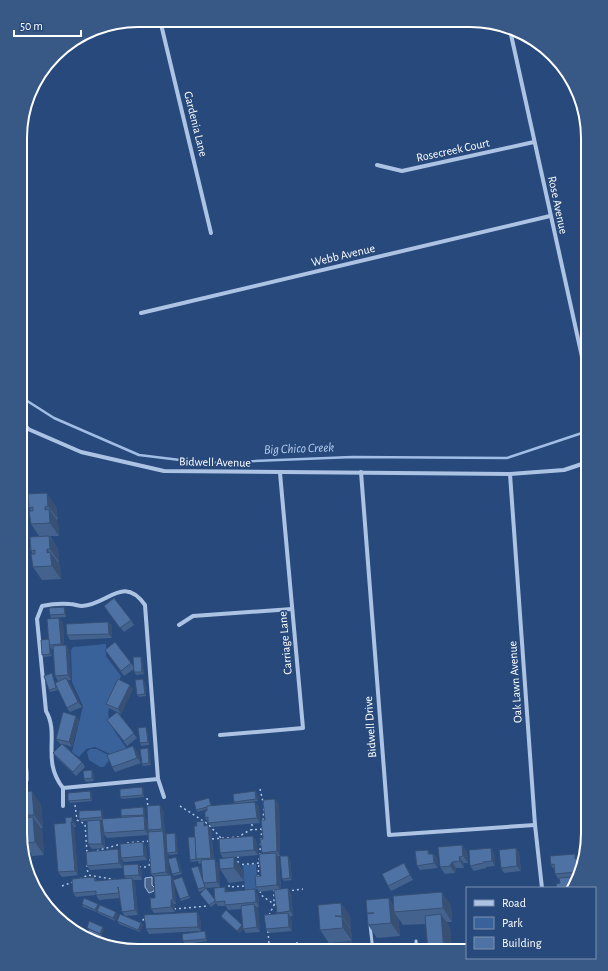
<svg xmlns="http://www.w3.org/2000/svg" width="608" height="971" font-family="'Alegreya Sans',sans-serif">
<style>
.green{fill:#3a629a}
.water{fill:#4a6388;stroke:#a0bde5}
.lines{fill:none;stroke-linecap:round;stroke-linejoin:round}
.stream{stroke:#a0bde5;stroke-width:2.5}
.path{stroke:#acc3e4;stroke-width:1.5;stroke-dasharray:2 3;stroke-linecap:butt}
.lane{stroke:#acc3e4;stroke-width:3}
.street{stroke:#acc3e4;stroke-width:4}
.wall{fill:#44628e}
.shaded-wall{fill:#375074}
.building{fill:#4f72a5;stroke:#375074}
.labels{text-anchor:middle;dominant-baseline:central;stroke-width:3.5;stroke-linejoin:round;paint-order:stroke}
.street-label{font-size:12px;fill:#fff;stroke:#27497c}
.water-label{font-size:13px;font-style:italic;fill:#b7cdec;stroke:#27497c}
.rim{fill:none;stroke:#fff;stroke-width:2}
</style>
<rect width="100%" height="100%" fill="#27497c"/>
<!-- green -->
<g class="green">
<path d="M106,644v12l15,20c-17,41 -19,39 8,75l-15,5 -19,-9 -9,2 -7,8 -7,-5 11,-46 -11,-24 -1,-32 2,-3z"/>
<polygon points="90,749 97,749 108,755 110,759 104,767 100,767 89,760 87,752"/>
<polygon points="256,864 258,889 245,890 243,865"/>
</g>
<!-- water -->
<polygon class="water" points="152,877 152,885 155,888 154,891 149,893 145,887 145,878"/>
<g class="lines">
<!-- stream -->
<polyline class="stream" points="21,397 54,418 139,455 205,463 352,457 507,458 588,431"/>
<!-- path -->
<g class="path">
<polyline points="20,472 25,514"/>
<polyline points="260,789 264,806 263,821"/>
<polyline points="147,798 148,808"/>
<polyline points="75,805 77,820 85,824 87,853"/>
<polyline points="180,806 208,824 221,838"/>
<polyline points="252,824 252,830"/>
<polyline points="212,839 238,837 250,830 262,829"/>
<polyline points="127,843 149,841"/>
<polyline points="92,852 121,844"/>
<polyline points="238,856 238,865"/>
<polyline points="150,859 149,867 152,866"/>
<polyline points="87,865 88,875"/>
<polyline points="237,865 259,863 262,827"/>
<polyline points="139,867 149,867"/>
<polyline points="258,877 259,863"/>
<polyline points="80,879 88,875 117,880"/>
<polyline points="229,880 229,887 245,886"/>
<polyline points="62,886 73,882"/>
<polyline points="260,891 261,895 275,905"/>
<polyline points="287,891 303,889"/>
<polyline points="174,909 208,906"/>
<polyline points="269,915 274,905 274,890"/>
<polyline points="139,924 145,918"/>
<polyline points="268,931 269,944"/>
<polyline points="297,942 297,950"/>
</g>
<!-- lane -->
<g class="lane">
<polyline points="20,538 25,520"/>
<polyline points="20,620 23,574 20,555"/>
<polyline points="20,786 27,780 27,773 20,686"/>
<polyline points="370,925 373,951"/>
<polyline points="416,941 417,951"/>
</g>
<!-- street -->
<g class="street">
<polyline points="160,20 211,233"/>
<polyline points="510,30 588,384"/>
<polyline points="377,165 402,171 534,142"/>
<polyline points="141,313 550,216"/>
<polyline points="21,418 28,429 81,452 164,471 510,474 564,470 588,462"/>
<polyline points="21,432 28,429"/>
<polyline points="361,472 389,835 535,825"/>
<polyline points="510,474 535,825 542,888"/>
<polyline points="179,625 193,616 292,609"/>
<polyline points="220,735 303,728 280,473"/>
<path d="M158,779l-95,9c-22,-28 -3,-53 -17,-77l-9,-92 5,-13c9,-2 18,-3 28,-2 4,0 8,2 12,2 26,-1 41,-32 63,-1l13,174 6,18"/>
<polyline points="63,788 63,806"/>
</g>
</g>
<!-- wall -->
<g class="wall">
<polygon points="56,506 58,519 56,520 58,522 59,536 50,536 58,549 59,562 58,562 60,565 61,579 42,580 33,567 33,554 31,551 39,536 31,524 31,511 29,508"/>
<polygon points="66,609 66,617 51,618 50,615"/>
<polygon points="107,611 131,620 134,625 124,632"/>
<polygon points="63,622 64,645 66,645 69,650 71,680 68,680 82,707 70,712 67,708 57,688 58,690 50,692 49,690 53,676 55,683 59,681 58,681 55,676 53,649 52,649 51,648 52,656 44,657 42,655 49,639"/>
<polygon points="108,622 112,626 112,638 70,640 67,635"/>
<polygon points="115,642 134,667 141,657 142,659 144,674 136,675 134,672 134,669 124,676 108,654"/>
<polygon points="145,682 146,696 139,697 137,695"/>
<polygon points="133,689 121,714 118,712 137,738 127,746 110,724 117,712 109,708 106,704"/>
<polygon points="79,720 72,747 63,744 82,762 85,767 76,776 57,758 53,753 62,744 60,744 56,739"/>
<polygon points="147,730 149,745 141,746 140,743"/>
<polygon points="133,746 137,751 141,763 115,772 112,767"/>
<polygon points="148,748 149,750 151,765 143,766 142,764"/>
<polygon points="93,773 94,781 86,782 84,779"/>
<polygon points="142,787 144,790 144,797 122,799 120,797"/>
<polygon points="255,791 257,794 258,801 236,804 234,802"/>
<polygon points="20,792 41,804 43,828 41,828 42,830 44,855 32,856 30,852 30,856 25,856 20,833"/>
<polygon points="92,794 92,801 70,803 68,801"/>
<polygon points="209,798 210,801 212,806 255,802 259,807 260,823 212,827 205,818 207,809 198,812 196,810"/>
<polygon points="279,804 280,856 278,856 279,858 281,889 291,893 293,916 290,916 291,918 292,931 269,933 266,929 277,914 277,913 274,890 259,892 256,887 261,876 263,854 262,853 265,820"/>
<polygon points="143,807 145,809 145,817 147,821 148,832 149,832 148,830 163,810 165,833 166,835 175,833 176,835 178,854 169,855 168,853 169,875 171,875 174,880 182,877 184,880 190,898 181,901 180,899 174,883 176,904 174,904 175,912 154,913 151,909 155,898 154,877 151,874 148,835 107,838 104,834 105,848 92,849 88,844 100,820 103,824 103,820 81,821 79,819 103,812 103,819 123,818 121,816"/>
<polygon points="75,822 76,827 74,827 78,875 62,877 58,872 66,823"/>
<polygon points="207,826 211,830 214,859 218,864 220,887 207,888 206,887 206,888 215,900 228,892 258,894 259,907 257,907 258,909 260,932 246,933 243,929 239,933 222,918 221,916 243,926 241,909 228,910 226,906 218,906 216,903 211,907 200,894 205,890 199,892 198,889 198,866 200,868 203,878 202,863 199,864 198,861 191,862 190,860 195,837"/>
<polygon points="253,836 256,841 258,855 223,858 220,853"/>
<polygon points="462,845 467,852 468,863 464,863 464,868 456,868 455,873 445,874 440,867"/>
<polygon points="146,847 147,860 124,862 122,859 123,868 90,870 87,866 118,849 121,853"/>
<polygon points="491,848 494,853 495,866 486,867 486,868 474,871 470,866"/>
<polygon points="516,848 519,853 521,871 504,873 501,868"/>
<polygon points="428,850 430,854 433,854 437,858 438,868 420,870 417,866"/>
<polygon points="575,854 578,859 581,858 570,888 560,883 559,880 555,874 555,871 551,865"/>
<polygon points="234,857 243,871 244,881 229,883 220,869"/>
<polygon points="290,858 292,880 284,881 282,879"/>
<polygon points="178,860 182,874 174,876 172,874"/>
<polygon points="138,864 141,868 142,880 133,880 135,883 138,915 125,916 141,923 143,925 140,932 119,924 117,921 125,916 122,912 120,898 99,900 96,895 76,897 73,893 94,877 97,881 126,879 124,876"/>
<polygon points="407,868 413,880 391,891 388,886"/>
<polygon points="341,903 350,916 351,929 350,929 351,930 352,941 329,943 320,930"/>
<polygon points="82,904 98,904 99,905 116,912 118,915 115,921 98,913 97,912 83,907"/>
<polygon points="451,905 452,922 446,922 450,927 452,951 428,951 426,924 403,925 398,918 400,936 377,938 368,925 367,914 367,913 393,906"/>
<polygon points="200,917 201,931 149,934 146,929"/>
<polygon points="206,933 207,941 185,944 183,941"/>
</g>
<!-- shaded-wall -->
<g class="shaded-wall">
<polygon points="47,493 56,506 58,519 48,506"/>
<polygon points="45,507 49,512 49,509 58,522 59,536 50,523 45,510"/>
<polygon points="49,536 58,549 59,562 50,549"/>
<polygon points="47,549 51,555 50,552 60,565 61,579 52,566 47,553"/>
<polygon points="64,607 66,609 66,617 65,614"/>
<polygon points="59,618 63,622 64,648 61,644"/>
<polygon points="108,622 112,626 112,638 109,634"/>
<polygon points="49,645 51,648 52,656 50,654"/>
<polygon points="66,645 69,650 71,680 68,675"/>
<polygon points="141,657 142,659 144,674 142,672"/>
<polygon points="66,678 70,682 82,707 78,702"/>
<polygon points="143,679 145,682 146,696 145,694"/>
<polygon points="130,685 133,689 121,714 118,709"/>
<polygon points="76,716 79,720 72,747 69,742"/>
<polygon points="133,746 137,751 141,763 137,758"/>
<polygon points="148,748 149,750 151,765 149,763"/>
<polygon points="92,770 93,773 94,781 92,778"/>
<polygon points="142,787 144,790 144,797 143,795"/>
<polygon points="32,791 41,804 43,828 34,815"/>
<polygon points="90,791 92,794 92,801 91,799"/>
<polygon points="255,791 257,794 258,801 256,799"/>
<polygon points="275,799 279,804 280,856 277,851"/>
<polygon points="255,802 259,807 260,823 257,818"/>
<polygon points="160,805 163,810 165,833 166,835 170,877 166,872 163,831 162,829"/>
<polygon points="143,807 145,809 145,817 144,815"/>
<polygon points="101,810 103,812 103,820 102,817"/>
<polygon points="20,812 22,815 21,815 28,825 28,829 20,817"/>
<polygon points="144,816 147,821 148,835 145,830"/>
<polygon points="33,817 42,830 44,855 35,842"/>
<polygon points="72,817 75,822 76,827 72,822"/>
<polygon points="100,820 103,825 105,848 102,844"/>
<polygon points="71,822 74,827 78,875 75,871"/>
<polygon points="208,825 211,830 214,863 211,858"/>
<polygon points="175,833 176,835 178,854 176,852"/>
<polygon points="253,836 256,841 258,855 254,850"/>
<polygon points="21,838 24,843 23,843 30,852 30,856 22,845"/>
<polygon points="143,842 146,847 147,860 144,856"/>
<polygon points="462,845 467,852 468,863 463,856"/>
<polygon points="491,848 494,853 495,866 492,861"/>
<polygon points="516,848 519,853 521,871 517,866"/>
<polygon points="118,849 122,854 121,858 122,859 123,868 119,863"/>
<polygon points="276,853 279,858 281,890 277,885"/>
<polygon points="433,854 437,858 438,868 434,863"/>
<polygon points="575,854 579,860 575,859"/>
<polygon points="288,856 290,858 292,880 290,878"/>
<polygon points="176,857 178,860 182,874 180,872"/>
<polygon points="234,857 243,871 244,881 234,868"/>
<polygon points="459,857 464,863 464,868 460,861"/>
<polygon points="215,859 218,864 220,887 217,882"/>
<polygon points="452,862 456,868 455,873 450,866"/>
<polygon points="404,863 407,868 413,880 410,875"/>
<polygon points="138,864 141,868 142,880 139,875"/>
<polygon points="198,866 200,868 205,883 204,883"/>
<polygon points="171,875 174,879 176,904 173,900"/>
<polygon points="182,877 184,880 190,898 189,896"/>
<polygon points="132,878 135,883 138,915 135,910"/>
<polygon points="225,887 228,891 229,897 225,892"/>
<polygon points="288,888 291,893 293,916 290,911"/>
<polygon points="255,889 258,894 259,907 256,902"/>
<polygon points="442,892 451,905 452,922 443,908"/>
<polygon points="389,898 398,912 394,912 398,918 400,936 391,923"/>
<polygon points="171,900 174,904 175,912 171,907"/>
<polygon points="341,903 350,916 351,929 342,916"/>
<polygon points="98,904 100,906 97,912 95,910"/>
<polygon points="254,904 258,909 260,932 257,927"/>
<polygon points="116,912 118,915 115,921 113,918"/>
<polygon points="197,912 200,917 201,931 198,927"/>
<polygon points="288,913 291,918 292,931 289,927"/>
<polygon points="441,914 450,927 452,951 444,951"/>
<polygon points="342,917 351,930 352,941 343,928"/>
<polygon points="141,923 143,925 140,932 138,930"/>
<polygon points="242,925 244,928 239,933 237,931"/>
<polygon points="103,927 105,930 102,935 107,941 106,943 99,940 100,934"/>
<polygon points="205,931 206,933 207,941 206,939"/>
<polygon points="352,942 355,947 356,951 353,951"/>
</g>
<!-- building -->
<g class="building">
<polygon points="47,493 48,506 45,507 45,510 49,509 50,523 31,524 29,511 33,511 33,507 29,508 28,494"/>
<polygon points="49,536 50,549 47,549 47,553 50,552 52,566 33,567 31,554 35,554 35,550 31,551 30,537"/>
<polygon points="114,598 131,620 120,628 104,606"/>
<polygon points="64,607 65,614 50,615 49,608"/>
<polygon points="59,618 61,644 49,645 47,619"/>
<polygon points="108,622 109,634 67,635 66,624"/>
<polygon points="49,639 50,654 42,655 41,640"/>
<polygon points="115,642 131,663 121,671 105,650"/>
<polygon points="66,645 68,675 55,676 53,646"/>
<polygon points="133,657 141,657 142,672 134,672"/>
<polygon points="52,673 56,688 49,690 44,676"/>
<polygon points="66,678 78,702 67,708 55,683"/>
<polygon points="118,679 130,685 118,709 106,704"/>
<polygon points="143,679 145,694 137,695 135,680"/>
<polygon points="63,712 76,716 69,742 56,739"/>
<polygon points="117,712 134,733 124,741 107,720"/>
<polygon points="146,727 148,742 140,743 138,728"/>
<polygon points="62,744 82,762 73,772 53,753"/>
<polygon points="133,746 137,758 112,767 107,755"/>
<polygon points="148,748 149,763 142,764 140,749"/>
<polygon points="92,770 92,778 84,779 83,771"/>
<polygon points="142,787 143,795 120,797 120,789"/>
<polygon points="32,791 34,815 21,815 21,810 20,810 20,792"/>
<polygon points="90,791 91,799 68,801 68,793"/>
<polygon points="255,791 256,799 234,802 233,794"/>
<polygon points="209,798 211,806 196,810 194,802"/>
<polygon points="275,799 277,851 262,853 260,839 263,839 261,820 265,820 263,800"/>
<polygon points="255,802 257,818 208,823 208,817 205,818 205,811 207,811 207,806"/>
<polygon points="160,805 162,829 148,830 147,806"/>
<polygon points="143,807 144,815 121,816 121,809"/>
<polygon points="101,810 102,817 79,819 79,811"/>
<polygon points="144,816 145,830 104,833 102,819"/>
<polygon points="33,817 35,842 23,843 23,837 21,837 20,833 20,818"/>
<polygon points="72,817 72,822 71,822 75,871 58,872 54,824 66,823 65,818"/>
<polygon points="100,820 102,844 88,844 87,821"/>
<polygon points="204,821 204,826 208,825 211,858 196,859 194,826 197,826 196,822"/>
<polygon points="163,831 166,872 151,874 148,832"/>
<polygon points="175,833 176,852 167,853 166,834"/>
<polygon points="253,836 254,850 220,853 219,839"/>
<polygon points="188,837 195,837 196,859 197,859 190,860"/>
<polygon points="143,842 144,856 121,858 120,844"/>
<polygon points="462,845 463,856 459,857 460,861 452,862 450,866 440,867 438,847"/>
<polygon points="491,848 492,861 483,862 483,863 470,866 469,850"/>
<polygon points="516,848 517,866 501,868 499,850"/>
<polygon points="118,849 119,863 87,866 86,852"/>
<polygon points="428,850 428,854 433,854 434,863 417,866 415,851"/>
<polygon points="276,853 277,885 256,887 255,876 261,876 259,854"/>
<polygon points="575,854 575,859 581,858 576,872 555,874 554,864 551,865 550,856"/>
<polygon points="280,856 288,856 290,878 282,879"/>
<polygon points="176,857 180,872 172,874 168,859"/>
<polygon points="234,857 234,868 220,869 219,859"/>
<polygon points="215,859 217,882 203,883 201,860"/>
<polygon points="404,863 410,875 388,886 382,874"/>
<polygon points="138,864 139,875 124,876 123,865"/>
<polygon points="198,866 205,887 198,889 191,868"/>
<polygon points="171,875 173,900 171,900 171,907 151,909 150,898 155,898 154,876"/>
<polygon points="94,877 95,881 132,878 135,910 122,912 118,887 119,893 96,895 96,891 73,893 72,879"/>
<polygon points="182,877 189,896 180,899 173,880"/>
<polygon points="572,877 572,882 570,888 557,888 556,884 560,883 559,878"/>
<polygon points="225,887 225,892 255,889 256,902 225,905 225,901 215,902 214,888"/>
<polygon points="206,888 215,900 215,901 209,905 200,894"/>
<polygon points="288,888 290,911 277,913 274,890"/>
<polygon points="442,892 443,908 394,912 393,896"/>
<polygon points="84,898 98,904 95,910 82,904"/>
<polygon points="389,898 391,923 368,925 367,914 374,913 367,913 366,900"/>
<polygon points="341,903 342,916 335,916 342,917 343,928 320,930 318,905"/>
<polygon points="254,904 257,927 243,929 241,906"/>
<polygon points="100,905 116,912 113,918 97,911"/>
<polygon points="226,910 242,925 237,931 221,916"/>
<polygon points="197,912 198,927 146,929 144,915"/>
<polygon points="288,913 289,927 266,929 264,915"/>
<polygon points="120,914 141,923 138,930 117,921"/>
<polygon points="441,914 444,951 428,951 425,916"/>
<polygon points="89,921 103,927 100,934 87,928"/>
<polygon points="89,929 102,935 99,940 87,935"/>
<polygon points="205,931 206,939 183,941 182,934"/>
<polygon points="352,942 353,951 327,951 327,944"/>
</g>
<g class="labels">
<!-- street labels -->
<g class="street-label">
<text transform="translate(196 124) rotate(76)">Gardenia Lane</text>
<text transform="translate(453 150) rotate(-12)">Rosecreek Court</text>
<text transform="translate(558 205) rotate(78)">Rose Avenue</text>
<text transform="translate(343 255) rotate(-13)">Webb Avenue</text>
<text transform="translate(215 462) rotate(1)">Bidwell Avenue</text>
<text transform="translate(285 643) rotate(-95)">Carriage Lane</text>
<text transform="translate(515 682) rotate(-94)">Oak Lawn Avenue</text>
<text transform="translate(370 727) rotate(-94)">Bidwell Drive</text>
</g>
<!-- water labels -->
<g class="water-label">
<text transform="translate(299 449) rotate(-2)">Big Chico Creek</text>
</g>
</g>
<!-- crop -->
<path d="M0 0H608V971H0ZM138 27H470A111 111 0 0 1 581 138V833A111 111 0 0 1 470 944H138A111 111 0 0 1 27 833V138A111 111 0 0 1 138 27Z" fill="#385886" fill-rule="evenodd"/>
<path class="rim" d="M138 27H470A111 111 0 0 1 581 138V833A111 111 0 0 1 470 944H138A111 111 0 0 1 27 833V138A111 111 0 0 1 138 27Z"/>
<!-- legend -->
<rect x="466" y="887" width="130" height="72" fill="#27497c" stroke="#7d92b0"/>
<rect x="474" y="900" width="20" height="6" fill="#acc3e4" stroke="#7d92b0"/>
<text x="502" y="907" font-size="12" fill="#ffffff">Road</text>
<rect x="474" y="917" width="20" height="12" fill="#3a629a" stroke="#7d92b0"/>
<text x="502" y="927" font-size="12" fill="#ffffff">Park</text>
<rect x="474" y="937" width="20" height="12" fill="#4f72a5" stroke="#7d92b0"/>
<text x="502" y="947" font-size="12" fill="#ffffff">Building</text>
<!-- scale -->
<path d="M14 30v6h67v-6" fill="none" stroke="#ffffff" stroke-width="2"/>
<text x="20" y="30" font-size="12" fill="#ffffff" stroke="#27497c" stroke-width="3" paint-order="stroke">50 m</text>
</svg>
